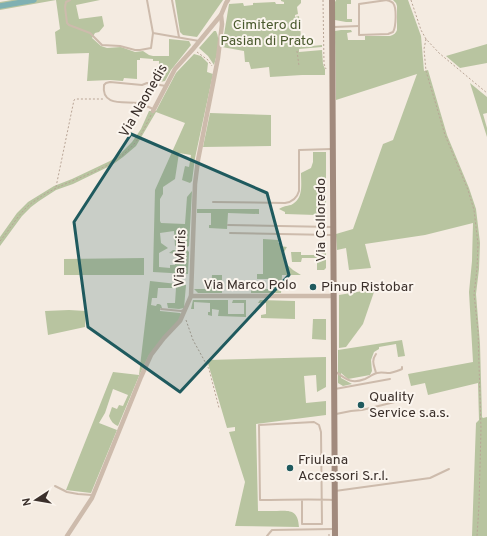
<svg xmlns="http://www.w3.org/2000/svg" width="487" height="536" font-family="Overpass,sans-serif">
<style>
.green{fill:#b8c4a0}
.lines{fill:none;stroke-linecap:round;stroke-linejoin:round}
.canal{stroke:#7fb0b2;stroke-width:5.5}
.path{stroke:#b9a596;stroke-width:1;stroke-dasharray:2 2;stroke-linecap:butt}
.lane{stroke:#cdbbac;stroke-width:2}
.street{stroke:#cdbbac;stroke-width:4.5}
.secondary{stroke:#a18a7d;stroke-width:6}
.marked{fill:#1f5a5e;fill-opacity:0.2;stroke:#1f5a5e;stroke-width:3;stroke-linejoin:round}
.poi-dot{fill:#1f5a5e;stroke:#fbf5ee;stroke-width:1.5}
.labels{text-anchor:middle;dominant-baseline:central;stroke-width:4;stroke-linejoin:round;paint-order:stroke}
.park-label{font-size:14px;fill:#4a5a2e;stroke:#fbf5ee}
.street-label{font-size:14px;fill:#3b302b;stroke:#fbf5ee}
.poi-label{font-size:14px;fill:#3b302b;stroke:#fbf5ee;text-anchor:start}
</style>
<rect width="100%" height="100%" fill="#f4ebe1"/>
<!-- green -->
<g class="green">
<polygon points="12,0 100,0 76,5 79,19 102,16 104,26 99,32 95,33 92,38 101,46 107,48 121,47 135,52 143,51 149,55 153,56 169,56 169,39 189,41 191,45 171,70 165,81 160,82 157,81 157,74 159,72 159,61 153,61 153,59 140,58 140,60 137,60 137,79 124,78 123,81 110,80 87,81 89,53 57,54 55,32 60,29 56,0 0,10 0,2"/>
<polygon points="175,0 223,0 197,37 183,35 180,32"/>
<polygon points="281,0 301,0 301,3 297,7 298,14 295,15 295,17 299,16 302,47 322,45 322,47 299,49 299,52 322,50 323,64 325,69 325,75 302,75 270,77 269,67 251,69 249,62 245,62 244,51 222,47 229,4 243,3 244,6 253,5 253,3 275,2 276,4 284,4 284,2 281,1"/>
<polygon points="336,0 351,0 351,4 347,4 347,19 352,19 352,22 346,22 335,20 335,2"/>
<path d="M393,0h15l13,36 3,35 4,-1 19,65 22,53 7,21 4,34 -1,26 -3,25 4,50 2,73 1,1 4,-1v119h-15l4,-113 3,-3 -1,-37 -50,12 -3,-12 -14,3 -3,-12 65,-12 -4,-70 3,-31 1,-38 -48,12 -60,9 6,24 -22,2 -3,-22 -9,2 -1,-16 17,-5 30,-85 10,-4 24,-66 -81,26 -1,-69 6,-1h10l1,2 -5,1 1,7h17v-4h25c4,-1 6,-3 7,-6v-24l-1,-3z"/>
<path d="M214,31h2c5,9 1,24 -2,34l-6,-9 -9,-8z"/>
<polygon points="487,44 487,63 460,68 446,56"/>
<polygon points="194,54 201,56 208,63 207,72 213,74 195,158 192,181 190,183 182,180 185,166 189,167 191,155 179,153 175,179 163,187 163,194 160,199 160,221 161,223 185,224 187,197 192,191 189,246 187,247 177,247 175,246 174,231 160,233 161,243 168,248 159,253 159,267 170,268 170,265 175,265 176,254 169,253 173,250 187,250 189,252 188,274 153,272 155,190 185,123 156,112 136,146 123,157 112,165 73,184 56,190 39,201 31,207 22,216 0,246 0,237 17,213 28,202 54,186 72,179 110,161 120,154 132,142 141,129 149,111 156,111 176,73"/>
<polygon points="470,83 487,97 487,113 483,114 487,128 487,137"/>
<polygon points="210,113 271,115 271,146 203,147"/>
<path d="M313,152h13v74l-3,-1 -7,-5v-5l-31,-1v-2l-6,-3c5,-3 7,-3 12,-4 13,-6 10,-21 10,-32l10,-5 2,-6z"/>
<polygon points="197,209 259,209 259,214 228,213 227,229 209,228 209,225 211,225 211,213 197,213"/>
<polygon points="263,239 278,240 278,243 280,243 280,246 287,247 284,252 284,262 293,270 301,275 282,275 281,293 251,293 251,289 274,289 274,279 257,279 257,274 263,274"/>
<polygon points="317,243 323,243 326,245 326,268 324,270 317,270 317,258 302,258 301,262 292,262 291,252 301,252 301,255 317,255"/>
<polygon points="144,258 144,275 64,275 64,259"/>
<polygon points="212,275 222,275 222,293 198,293 194,289 211,289"/>
<path d="M150,281l36,4 -2,23 -5,1 -11,-1 -1,-5h8l1,-15h-18l-1,10h-5l-1,7 5,1 1,-2h2l2,1 1,3h-2v3l20,2 2,2 -4,6 -29,34 -10,21 -21,50c-5,-2 -7,-5 -9,-10l3,-9 5,2 2,-4 4,1 5,-11 -15,-6 -8,24 -6,10 18,7 -26,63 -25,-3 47,-118 26,3z"/>
<polygon points="375,289 363,324 346,347 339,348 339,295"/>
<polygon points="193,300 228,300 228,314 244,314 244,303 232,303 233,300 246,300 246,317 218,316 219,310 212,309 212,316 208,315 208,312 210,312 210,303 194,302 194,309 191,309"/>
<polygon points="260,300 295,301 295,319 261,318 261,315 266,314 266,303 258,303"/>
<polygon points="69,310 86,311 85,327 48,335 45,311"/>
<polygon points="313,319 326,319 326,340 312,339"/>
<polygon points="402,340 405,356 398,357 396,344 379,347 379,349 374,352 371,360 372,371 370,375 348,379 341,373 341,378 352,384 343,386 338,383 338,350"/>
<path d="M326,357v30l-9,5 -1,-17 -12,1 2,27 20,-2v14l-70,9 2,87c6,0 13,0 19,0 14,-1 21,0 22,16l-64,-1 10,-44 -16,-50 6,-1v-4l-8,1 -20,-68z"/>
</g>
<g class="lines">
<!-- canal -->
<polyline class="canal" points="0,6 34,0"/>
<!-- path -->
<g class="path">
<polyline points="323,0 324,64 326,69"/>
<polyline points="411,0 421,30 426,39 439,53 487,93"/>
<polyline points="426,39 424,49 426,71 445,135 468,190 474,210 478,244 477,269 474,294 478,331 481,429 479,505 477,536"/>
<polyline points="226,43 245,47 244,37"/>
<polyline points="269,44 270,44 270,41"/>
<polyline points="297,51 299,66"/>
<polyline points="197,52 208,60 212,66"/>
<polyline points="56,187 74,100 76,99 104,99"/>
<path d="M0,241c12,-14 20,-31 36,-41 30,-22 72,-26 98,-56 7,-8 12,-19 17,-29"/>
<polyline points="186,320 193,340 209,369 219,408"/>
<polyline points="329,536 329,532"/>
</g>
<!-- lane -->
<g class="lane">
<polyline points="70,0 66,2 65,7 67,23 69,25 90,33 102,45 120,46 135,50 140,50 151,48 153,33"/>
<polyline points="147,0 153,33 199,41"/>
<polyline points="172,0 179,37"/>
<path d="M387,0c2,1 4,1 6,3 4,5 3,24 0,29l-5,2 -29,1v-31z"/>
<polyline points="334,27 359,26"/>
<path d="M153,109c-5,-2 -10,-5 -15,-6 -13,-2 -37,4 -34,-18l2,-2 4,-1 32,3 5,-2 19,3"/>
<path d="M213,202l72,1c7,-1 12,-5 14,-12v-41l33,-1"/>
<polyline points="228,225 332,227"/>
<polyline points="230,233 332,235"/>
<polyline points="161,309 181,311 184,310"/>
<path d="M336,372c11,8 16,12 29,7 4,-2 8,-5 12,-6 4,-1 8,0 13,0 4,-1 8,-2 12,-4v-2"/>
<path d="M376,373c-2,-8 -5,-12 0,-19"/>
<polyline points="335,389 390,379"/>
<polyline points="336,414 351,411 362,410 407,399"/>
<polyline points="55,486 67,492 78,494 92,495"/>
<polyline points="335,491 430,478 449,469"/>
<path d="M302,500v24h20l-1,-92 -2,-7 -5,-3 -55,3 1,75c24,0 49,-1 74,0"/>
<polyline points="267,536 272,530 333,529"/>
</g>
<!-- street -->
<g class="street">
<polyline points="153,111 175,69 193,49 221,15"/>
<polyline points="191,296 334,296"/>
<polyline points="67,536 92,498 141,377 151,355 164,338 180,321 191,296 195,184 198,160 218,58 222,24 221,15 226,3 228,0"/>
</g>
<!-- secondary -->
<polyline class="secondary" points="332,0 335,536"/>
</g>
<!-- marked area -->
<path class="marked" d="M131,134l136,59 22,82 -109,117 -92,-65 -14,-105z"/>
<!-- markers -->
<g class="poi-dot">
<circle cx="313" cy="287" r="4"/>
<circle cx="361" cy="405" r="4"/>
<circle cx="290" cy="468" r="4"/>
</g>
<g class="labels">
<!-- park labels -->
<g class="park-label">
<text x="267" y="25">Cimitero di<tspan x="267" dy="16">Pasian di Prato</tspan></text>
</g>
<!-- street labels -->
<g class="street-label">
<text transform="translate(144 101) rotate(-60)">Via Naonedis</text>
<text transform="translate(321 220) rotate(-90)">Via Colloredo</text>
<text transform="translate(181 258) rotate(-88)">Via Muris</text>
<text x="250" y="285">Via Marco Polo</text>
</g>
<!-- poi labels -->
<g class="poi-label">
<text x="321" y="287">Pinup Ristobar</text>
<text x="369" y="397">Quality<tspan x="369" dy="16">Service s.a.s.</tspan></text>
<text x="298" y="460">Friulana<tspan x="298" dy="16">Accessori S.r.l.</tspan></text>
</g>
</g>
<!-- north arrow -->
<g transform="translate(36 500) rotate(258)" stroke="#fbf5ee" stroke-width="3" paint-order="stroke">
<path d="M0-3L7 15L0 10L-7 15Z" fill="#3b302b"/>
<text y="-6" font-size="11" font-weight="bold" text-anchor="middle" fill="#3b302b">N</text>
</g>
</svg>
